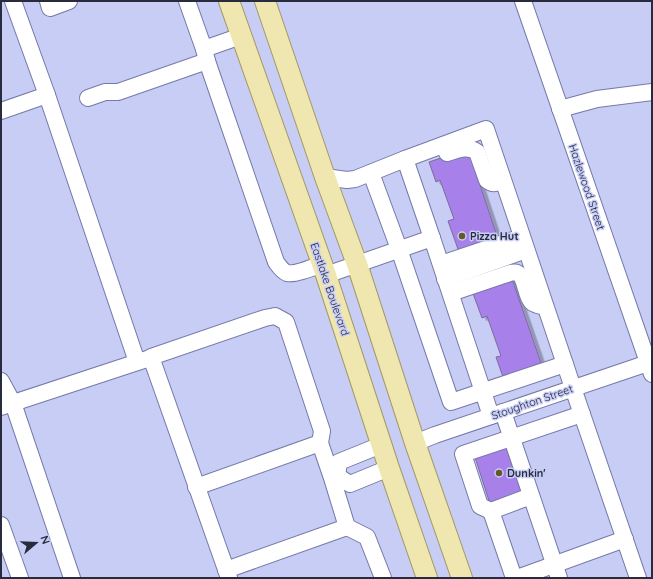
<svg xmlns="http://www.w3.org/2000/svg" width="653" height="579" font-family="Quicksand,sans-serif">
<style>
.building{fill:#a780e9;stroke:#7b6c99;filter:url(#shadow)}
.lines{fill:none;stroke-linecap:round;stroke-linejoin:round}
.minor-casing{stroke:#7579a8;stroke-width:18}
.major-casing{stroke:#a39965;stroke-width:22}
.minor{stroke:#fff;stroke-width:16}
.major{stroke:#efe6b0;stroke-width:20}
.poi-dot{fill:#635926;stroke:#c8cdf6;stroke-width:1.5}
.labels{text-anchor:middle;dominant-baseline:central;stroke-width:3;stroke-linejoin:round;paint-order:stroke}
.street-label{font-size:11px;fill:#282a3d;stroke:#c8cdf6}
.poi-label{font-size:11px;font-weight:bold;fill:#282a3d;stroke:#c8cdf6;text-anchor:start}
</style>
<defs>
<filter id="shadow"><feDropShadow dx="4.5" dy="2.5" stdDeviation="0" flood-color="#0004"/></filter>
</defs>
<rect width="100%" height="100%" fill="#c8cdf6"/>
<!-- building -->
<g class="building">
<polygon points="468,149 497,236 478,243 479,245 459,252 448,221 454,219 440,180 436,182 429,162"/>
<polygon points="511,276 541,363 503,377 496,357 501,356 487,316 482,318 471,288"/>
<polygon points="509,443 525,493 490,504 474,454"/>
</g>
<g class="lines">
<!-- minor casing -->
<g class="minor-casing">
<g id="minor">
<polyline points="13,1 47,95"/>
<polyline points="48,1 50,8 69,1"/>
<polyline points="187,1 204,49"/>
<polyline points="523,1 652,374"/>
<path d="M207,61l69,201c3,4 6,9 11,11 8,2 27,-6 35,-9"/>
<polyline points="88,98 105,92 118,92 207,61 204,49 241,36"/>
<polyline points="560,109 597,99 652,92"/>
<polyline points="1,111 47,95 137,362"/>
<path d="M447,153c10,-3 21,-8 30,-1l10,28c6,5 10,3 16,1"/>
<polyline points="405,159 432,238"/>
<polyline points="371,173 399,249 451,402 565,364"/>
<polyline points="325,177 347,180 355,179 405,159 486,129 573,388 638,578"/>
<polyline points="441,264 522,237"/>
<polyline points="326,275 432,238 491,416"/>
<polyline points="445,279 526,250"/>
<path d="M451,293l53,-18c4,-1 9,-4 13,-2 9,3 8,24 16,30 3,2 9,3 12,4"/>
<polyline points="1,381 13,403 72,578"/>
<polyline points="1,407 147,359"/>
<polyline points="503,412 559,578"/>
<polyline points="415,443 435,435 648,363"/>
<polyline points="337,476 339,462 381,445"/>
<polyline points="337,476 350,484 389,468"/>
<polyline points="196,487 320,443"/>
<polyline points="491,511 480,506 463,454 582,414"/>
<polyline points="1,525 20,578"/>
<polyline points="226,570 347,527"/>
<polyline points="229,578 151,357 265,318 275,316 286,322 322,431 320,443 332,478 347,527 367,537 383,578"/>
<polyline points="514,578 491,511 531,496"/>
<polyline points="517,578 625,539"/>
</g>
</g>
<!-- major casing -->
<g class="major-casing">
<g id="major">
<polyline points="229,1 326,275 389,468 427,578"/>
<polyline points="265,1 325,177 357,264 415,443 462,578"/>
</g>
</g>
<!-- minor -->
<use href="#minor" class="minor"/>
<!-- major -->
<use href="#major" class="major"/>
</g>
<!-- markers -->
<g class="poi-dot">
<circle cx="462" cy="236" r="4"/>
<circle cx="499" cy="473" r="4"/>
</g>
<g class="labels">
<!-- street labels -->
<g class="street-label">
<text transform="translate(587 187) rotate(71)">Hazlewood Street</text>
<text transform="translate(330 289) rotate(71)">Eastlake Boulevard</text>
<text transform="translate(532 402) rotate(-19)">Stoughton Street</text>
</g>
<!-- poi labels -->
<g class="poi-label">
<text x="470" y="236">Pizza Hut</text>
<text x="507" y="473">Dunkin'</text>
</g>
</g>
<!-- border -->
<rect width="653" height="579" fill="none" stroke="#282a3d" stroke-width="4"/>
<!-- north arrow -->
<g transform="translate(36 543) rotate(71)" stroke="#c8cdf6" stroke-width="3" paint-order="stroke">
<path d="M0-3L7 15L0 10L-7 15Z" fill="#282a3d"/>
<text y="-6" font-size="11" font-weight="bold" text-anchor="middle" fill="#282a3d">N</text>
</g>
</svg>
